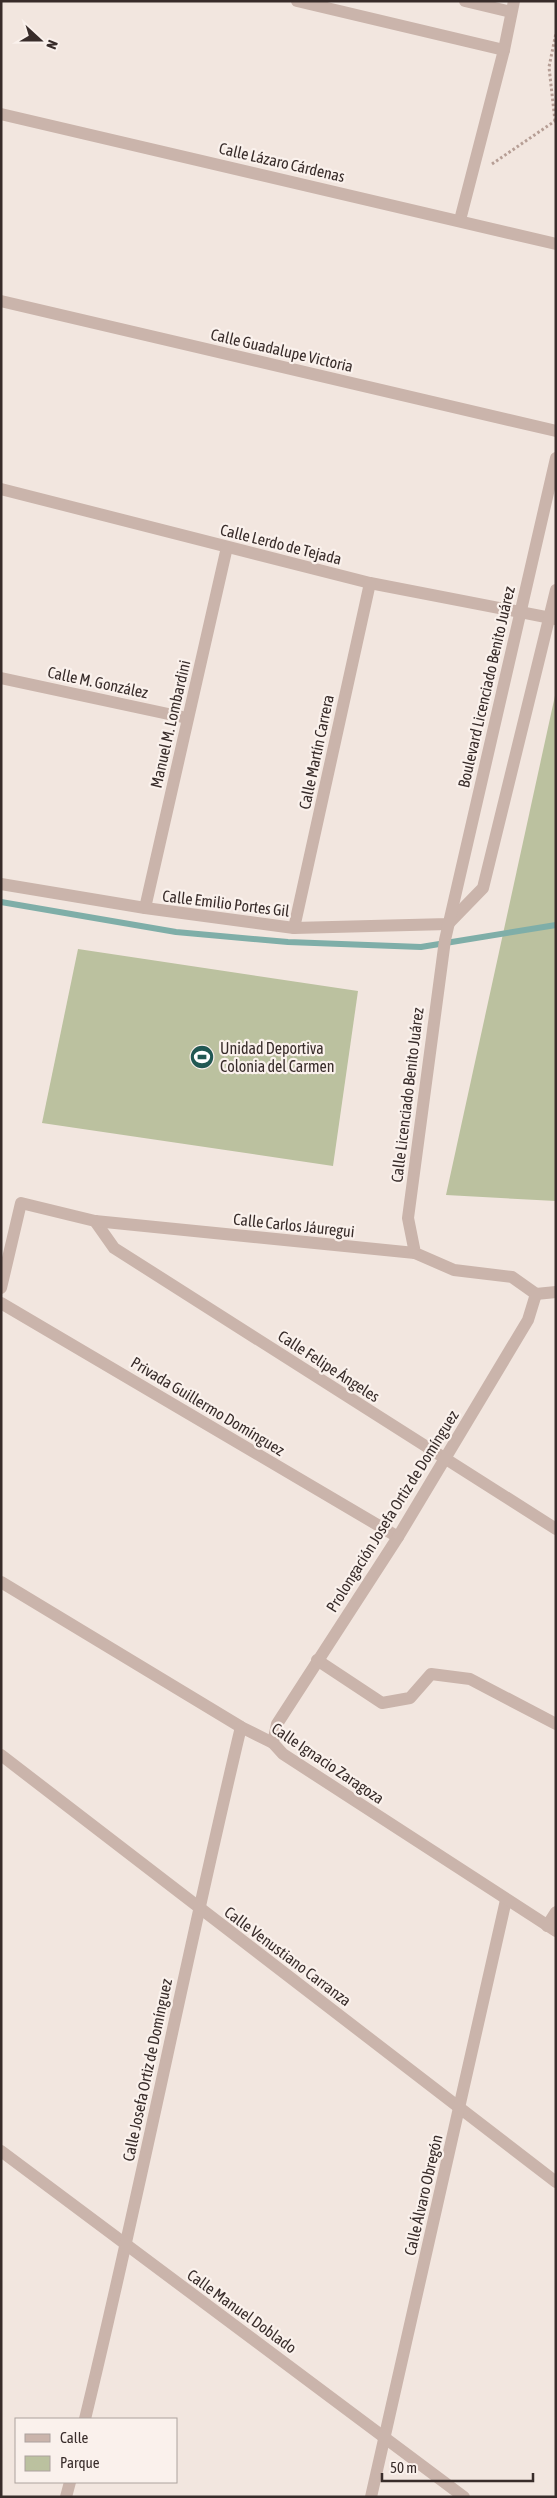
<svg xmlns="http://www.w3.org/2000/svg" width="557" height="2498" font-family="'Asap Condensed',sans-serif">
<style>
.green{fill:#bbc19f}
.lines{fill:none;stroke-linecap:round;stroke-linejoin:round}
.stream{stroke:#7faea8;stroke-width:6}
.path{stroke:#b69e95;stroke-width:3;stroke-dasharray:2.5 2.5;stroke-linecap:butt}
.minor{stroke:#cab4ab;stroke-width:12}
.tertiary{stroke:#cab4ab;stroke-width:12}
.labels{text-anchor:middle;dominant-baseline:central;stroke-width:4.5;stroke-linejoin:round;paint-order:stroke}
.street-label{font-size:16px;fill:#382c2a;stroke:#faf1ec}
.poi-label{font-size:16px;fill:#382c2a;stroke:#faf1ec;text-anchor:start}
</style>
<rect width="100%" height="100%" fill="#f2e6df"/>
<!-- green -->
<g class="green">
<polygon points="556,691 556,1201 446,1195"/>
<polygon points="78,949 358,991 333,1166 42,1123"/>
</g>
<g class="lines">
<!-- stream -->
<polyline class="stream" points="1,902 176,932 288,942 421,947 556,925"/>
<!-- path -->
<g class="path">
<polyline points="555,121 549,67 556,33"/>
<polyline points="492,164 555,121"/>
</g>
<!-- minor -->
<g class="minor">
<polyline points="460,220 504,50 514,1"/>
<polyline points="1,301 556,431"/>
<polyline points="1,489 370,583 556,619"/>
<polyline points="1,678 187,718"/>
<polyline points="1,884 145,908 294,928 448,924 483,888 556,590"/>
<polyline points="145,908 227,547"/>
<polyline points="294,928 370,583"/>
<polyline points="95,1221 114,1248 556,1529"/>
<polyline points="1,1288 21,1203 95,1221 415,1253"/>
<polyline points="536,1294 556,1292"/>
<polyline points="1,1303 398,1537"/>
<polyline points="1,1582 241,1727 273,1743"/>
<polyline points="317,1660 382,1703 410,1698 431,1674 470,1679 556,1724"/>
<polyline points="1,1755 556,2182"/>
<polyline points="547,1926 556,1912"/>
<polyline points="1,2151 464,2497"/>
<path d="M85,2419c56,-230 101,-462 156,-692"/>
<polyline points="66,2497 70,2482"/>
<polyline points="371,2497 506,1900"/>
</g>
<!-- tertiary -->
<g class="tertiary">
<polyline points="297,1 504,50"/>
<polyline points="465,1 511,12"/>
<polyline points="1,114 556,244"/>
<polyline points="556,458 445,940 408,1218 415,1253 454,1270 512,1277 536,1294 528,1320 398,1537 277,1724 273,1743 283,1754 556,1931"/>
</g>
</g>
<!-- icons -->
<defs>
<g id="stadium-disc" transform="scale(1.25)"><circle r="9.5" fill="#215853" stroke="#faf1ec"/><path d="M0-5a6.5 5 0 1 0 0 10a6.5 5 0 1 0 0-10ZM-3.5-1.8h7v3.6h-7Z" fill="#fff"/></g>
</defs>
<g fill-rule="evenodd">
<use href="#stadium-disc" x="202" y="1057"/>
</g>
<g class="labels">
<!-- street labels -->
<g class="street-label">
<text transform="translate(282 162) rotate(13)">Calle Lázaro Cárdenas</text>
<text transform="translate(282 350) rotate(13)">Calle Guadalupe Victoria</text>
<text transform="translate(281 544) rotate(14)">Calle Lerdo de Tejada</text>
<text transform="translate(98 682) rotate(12)">Calle M. González</text>
<text transform="translate(486 687) rotate(-77)">Boulevard Licenciado Benito Juárez</text>
<text transform="translate(170 724) rotate(-77)">Manuel M. Lombardini</text>
<text transform="translate(316 752) rotate(-78)">Calle Martín Carrera</text>
<text transform="translate(226 903) rotate(7)">Calle Emilio Portes Gil</text>
<text transform="translate(407 1095) rotate(-83)">Calle Licenciado Benito Juárez</text>
<text transform="translate(294 1225) rotate(6)">Calle Carlos Jáuregui</text>
<text transform="translate(329 1366) rotate(33)">Calle Felipe Ángeles</text>
<text transform="translate(208 1406) rotate(31)">Privada Guillermo Domínguez</text>
<text transform="translate(392 1511) rotate(-58)">Prolongación Josefa Ortiz de Domínguez</text>
<text transform="translate(328 1763) rotate(34)">Calle Ignacio Zaragoza</text>
<text transform="translate(288 1956) rotate(37)">Calle Venustiano Carranza</text>
<text transform="translate(147 2070) rotate(-78)">Calle Josefa Ortiz de Domínguez</text>
<text transform="translate(423 2195) rotate(-77)">Calle Álvaro Obregón</text>
<text transform="translate(242 2311) rotate(36)">Calle Manuel Doblado</text>
</g>
<!-- poi labels -->
<g class="poi-label">
<text x="220" y="1048">Unidad Deportiva<tspan x="220" dy="18">Colonia del Carmen</tspan></text>
</g>
</g>
<!-- border -->
<rect width="557" height="2498" fill="none" stroke="#382c2a" stroke-width="5"/>
<!-- legend -->
<rect x="15" y="2418" width="162" height="65" fill="#faf1ec" stroke="#aca29e"/>
<rect x="25" y="2434" width="25" height="8" fill="#cab4ab" stroke="#aca29e"/>
<text x="60" y="2443" font-size="15" fill="#382c2a">Calle</text>
<rect x="25" y="2456" width="25" height="15" fill="#bbc19f" stroke="#aca29e"/>
<text x="60" y="2468" font-size="15" fill="#382c2a">Parque</text>
<!-- north arrow -->
<g transform="translate(40 40) rotate(111)" stroke="#faf1ec" stroke-width="4" paint-order="stroke">
<path d="M0-4L9 19L0 12L-9 19Z" fill="#382c2a"/>
<text y="-8" font-size="14" font-weight="bold" text-anchor="middle" fill="#382c2a">N</text>
</g>
<!-- scale -->
<path d="M382 2473v8h151v-8" fill="none" stroke="#382c2a" stroke-width="2.5"/>
<text x="390" y="2473" font-size="15" fill="#382c2a" stroke="#faf1ec" stroke-width="4" paint-order="stroke">50 m</text>
</svg>
